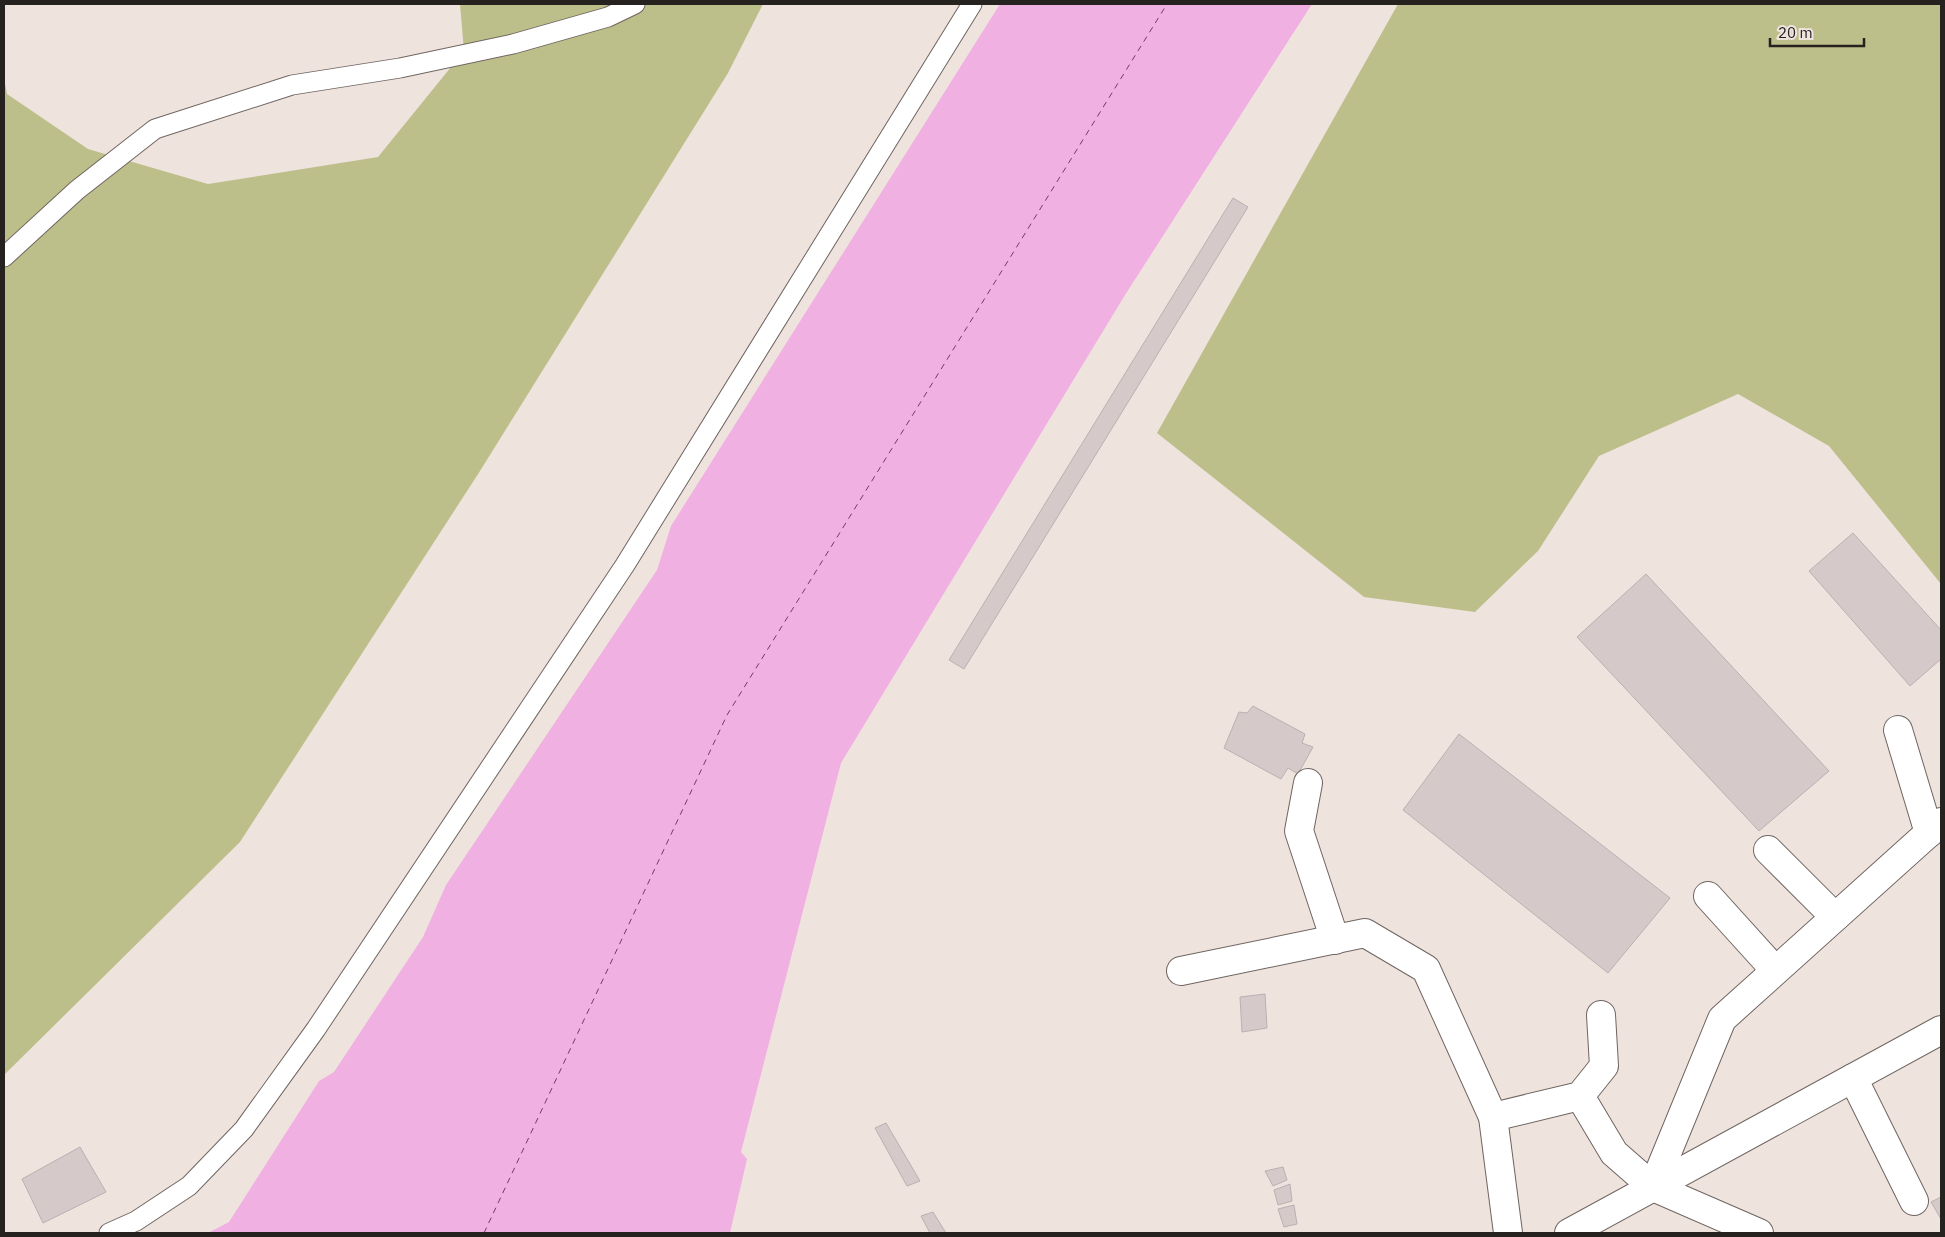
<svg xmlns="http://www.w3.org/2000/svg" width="1945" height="1237" font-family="'IBM Plex Sans',sans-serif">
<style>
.green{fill:#bdbf8b}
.water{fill:#f1b0e2}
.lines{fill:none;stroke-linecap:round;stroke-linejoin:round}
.ferry{stroke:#7e3470;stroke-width:1;stroke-dasharray:6 5;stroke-linecap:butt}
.building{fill:#d6c9ca;stroke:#bbafb1}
.lane-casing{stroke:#6f6561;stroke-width:21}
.street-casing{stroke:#6f6561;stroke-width:30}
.lane{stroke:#fff;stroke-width:19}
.street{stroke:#fff;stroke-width:28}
</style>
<rect width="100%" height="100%" fill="#efe3de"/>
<!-- green -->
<g class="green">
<polygon points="460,4 763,4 728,73 480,471 240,842 4,1075 4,78 7,94 88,149 208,184 378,157 464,51"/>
<polygon points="1398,4 1941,4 1941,584 1829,446 1738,394 1599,456 1538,551 1475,612 1364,597 1157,433"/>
</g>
<!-- water -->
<polygon class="water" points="1000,4 1312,4 1125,295 841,763 741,1152 747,1159 730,1233 208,1233 229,1222 319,1081 334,1072 423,937 446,885 657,570 671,526"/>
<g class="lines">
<!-- ferry -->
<polyline class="ferry" points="484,1233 727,715 1167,4"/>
</g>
<!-- building -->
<g class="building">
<polygon points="1233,198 1248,207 964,669 949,660"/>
<polygon points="1853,533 1941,630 1941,659 1910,686 1809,571"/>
<polygon points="1646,574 1829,771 1759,831 1577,637"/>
<polygon points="1253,706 1305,734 1302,743 1313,747 1298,774 1288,768 1281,779 1224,748 1239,712 1247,713"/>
<polygon points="1459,734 1670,898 1608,973 1403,810"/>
<polygon points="1265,994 1267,1028 1242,1032 1240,997"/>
<polygon points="886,1123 920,1181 907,1186 875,1128"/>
<polygon points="80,1147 106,1192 43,1223 22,1179"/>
<polygon points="1283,1167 1287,1180 1273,1186 1265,1171"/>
<polygon points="1290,1184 1292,1201 1278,1205 1274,1190"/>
<polygon points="1941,1197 1941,1219 1931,1202"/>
<polygon points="1294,1205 1297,1224 1284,1227 1278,1209"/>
<polygon points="933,1212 946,1233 930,1233 921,1216"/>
</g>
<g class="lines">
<!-- lane casing -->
<g class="lane-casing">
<g id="lane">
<polyline points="4,257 77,190 155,129 292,85 400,68 513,44 608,17 635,4"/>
<polyline points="109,1233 136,1221 189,1186 244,1129 316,1029 625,565 972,4"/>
</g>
</g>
<!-- street casing -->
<g class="street-casing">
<g id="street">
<polyline points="1898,730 1929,833"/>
<polyline points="1308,783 1299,831 1335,940"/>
<polyline points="1768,850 1835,917"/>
<polyline points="1708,896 1775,970"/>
<polyline points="1181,971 1365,933 1426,969 1493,1117 1508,1233"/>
<polyline points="1853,1078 1914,1201"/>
<polyline points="1580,1096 1614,1153 1653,1187"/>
<polyline points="1493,1117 1580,1096 1604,1066 1601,1015"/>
<polyline points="1569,1233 1941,1030"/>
<polyline points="1759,1233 1653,1187 1722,1019 1941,822"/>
</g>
</g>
<!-- lane -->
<use href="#lane" class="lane"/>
<!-- street -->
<use href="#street" class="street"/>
</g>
<!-- border -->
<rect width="1945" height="1237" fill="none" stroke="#262220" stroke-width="10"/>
<!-- scale -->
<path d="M1770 38v8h94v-8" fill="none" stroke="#262220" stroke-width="2.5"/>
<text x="1778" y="38" font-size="15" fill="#262220" stroke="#efe3de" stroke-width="4" paint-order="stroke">20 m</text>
</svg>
